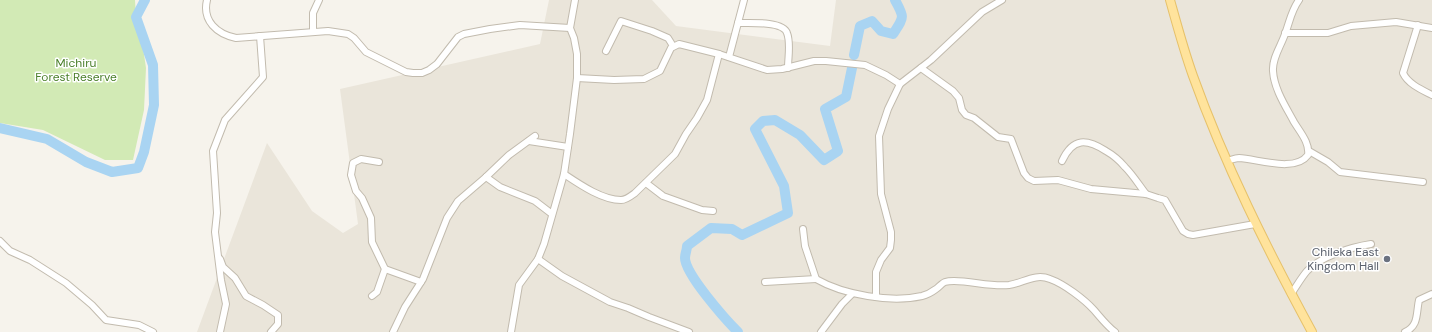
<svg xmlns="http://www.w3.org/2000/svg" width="1432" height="332" font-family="'DM Sans',sans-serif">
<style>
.residential{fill:#eae5da}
.green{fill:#d2eab5}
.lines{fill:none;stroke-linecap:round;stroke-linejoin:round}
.river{stroke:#a9d4f2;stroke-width:10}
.minor-casing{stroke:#c2bbae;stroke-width:8}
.major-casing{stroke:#e6c16a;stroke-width:10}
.minor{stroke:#fff;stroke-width:6}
.major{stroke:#ffe39c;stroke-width:8}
.worship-dot{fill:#6b7280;stroke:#fff;stroke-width:1.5}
.labels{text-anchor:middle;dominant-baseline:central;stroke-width:3;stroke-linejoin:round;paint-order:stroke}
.park-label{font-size:12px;fill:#4a7f2a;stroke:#fff}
.worship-label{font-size:12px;fill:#5b616d;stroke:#fff;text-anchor:end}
</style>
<rect width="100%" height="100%" fill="#f6f3ec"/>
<!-- residential -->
<polygon class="residential" points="549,0 652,0 676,26 830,46 836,0 1432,0 1432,332 197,332 267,143 312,211 343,233 358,224 340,89 540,44"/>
<!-- green -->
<polygon class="green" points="0,0 135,0 136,17 142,41 146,68 144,110 133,160 105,160 43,130 0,123"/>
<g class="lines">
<!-- river -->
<g class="river">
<path d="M854,55l6,-29 12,-5 9,10 12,3c11,-17 12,-16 2,-34"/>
<polyline points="0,128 47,139 86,162 112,172 138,168 144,152 154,105 153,65 136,17 145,0"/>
<path d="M738,332c-12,-12 -53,-58 -53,-74 0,-4 2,-8 2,-12l24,-18 21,1 10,6 46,-22 -4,-27 -29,-57 8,-8 12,-1 25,15 24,25 14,-9 -13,-42 21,-12 6,-29"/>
</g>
<!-- minor casing -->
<g class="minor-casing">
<g id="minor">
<path d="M207,0c-5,21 10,34 29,38l92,-7 20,3 6,4 12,14 40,20 7,1h9l7,-3 8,-6 21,-27 6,-3 26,-5 30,-4 50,3"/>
<path d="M738,23c13,0 45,-2 49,10 4,10 1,24 1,35"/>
<path d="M1418,25l-15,48c5,11 19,17 29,22"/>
<polyline points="313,32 313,13 319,0"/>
<polyline points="1285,33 1328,33 1351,26 1396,22 1432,28"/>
<polyline points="606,51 621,21 652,31 668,38 673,46"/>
<polyline points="729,57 744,0"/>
<polyline points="921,68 953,91 959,98 962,110 966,115 974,118 998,137 1011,139 1024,173 1028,178 1034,181 1058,180 1091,189 1146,194 1158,198 1165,200 1183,231 1188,234 1193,235 1255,224"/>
<polyline points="577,78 614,80 644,79 660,71 671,48 679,44 719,54 767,70 782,69 814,61 826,61 865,65 886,75 900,84"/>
<polyline points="529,141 568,147"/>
<polyline points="1309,151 1328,162 1340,172 1423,182"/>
<path d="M1062,161c11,-24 25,-22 44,-10 7,4 14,10 19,16 8,8 14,18 21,27"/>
<path d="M1227,161c4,-1 8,-3 12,-3 19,1 56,15 69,-3 2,-12 -8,-23 -14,-33 -8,-15 -20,-33 -21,-51 -1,-13 8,-25 12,-37 5,-13 6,-23 14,-34"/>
<polyline points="379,162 361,159 353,163 351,175 356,191 362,198 371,218 372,242 385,269 421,282"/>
<path d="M564,174c15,10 38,26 57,26 5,0 10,-4 14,-7l40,-39 11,-20 11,-16 10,-18 12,-46"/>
<polyline points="486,177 500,187 535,201 552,214"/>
<polyline points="646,183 663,196 702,210 713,211"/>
<path d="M803,229l2,17 11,33c28,16 75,24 106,17 4,-1 10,-4 14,-7 3,-2 6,-6 9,-7 3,-1 7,-1 9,-1 18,0 37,6 55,4 14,-2 26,-12 41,-6 14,5 34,20 44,31 7,8 13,16 21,22"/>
<polyline points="0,241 10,251 30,260 66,283 92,305 106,320 139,325 153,332"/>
<polyline points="220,259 223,267 235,278 246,296 263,305 278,315 278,324 271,332"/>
<polyline points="538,259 562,276 610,302 628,308 649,317 689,332"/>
<polyline points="765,282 816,279"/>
<path d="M1291,294c5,-7 10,-16 16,-23 14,-15 45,-24 64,-27"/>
<polyline points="372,296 377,292 385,269"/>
<polyline points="876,297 876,272 881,260 890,248 891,240 891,232 881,194 879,136 888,109 900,84 931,60 982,12 1002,0"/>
<polyline points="220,332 226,304 221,280 215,232 217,213 213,151 225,120 263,77 260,36"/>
<polyline points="393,332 405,307 423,279 447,218 458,201 486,177 509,155 535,136"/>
<polyline points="511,332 519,285 538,259 544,244 564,174 570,134 577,78 577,54 574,38 570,28 575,0"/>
<polyline points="821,332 842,304 852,294"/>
<path d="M1405,332c14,-6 11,-19 14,-32l13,-6"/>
</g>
</g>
<!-- major casing -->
<g class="major-casing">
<path id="major" d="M1170,0c7,25 14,51 23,76 32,89 74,173 119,256"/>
</g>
<!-- minor -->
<use href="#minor" class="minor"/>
<!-- major -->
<use href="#major" class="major"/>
</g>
<!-- markers -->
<circle class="worship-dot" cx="1387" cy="259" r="4"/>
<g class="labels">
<!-- park labels -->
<g class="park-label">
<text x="76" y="63">Michiru<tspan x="76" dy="14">Forest Reserve</tspan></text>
</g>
<!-- worship labels -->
<g class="worship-label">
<text x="1379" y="252">Chileka East<tspan x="1379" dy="14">Kingdom Hall</tspan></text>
</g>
</g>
</svg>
